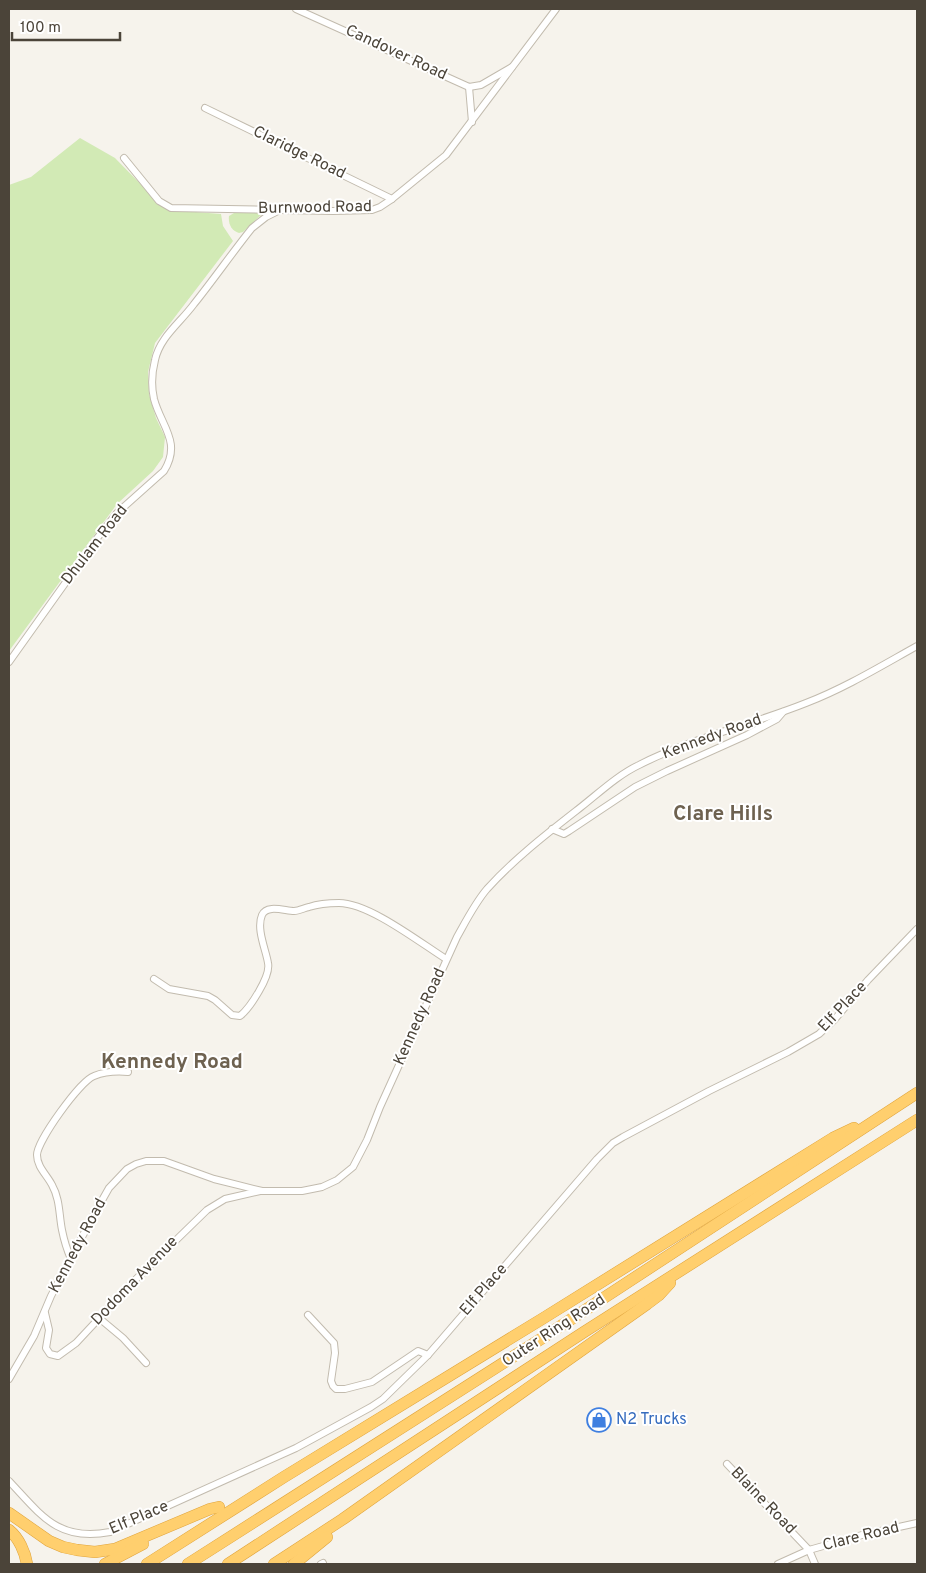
<svg xmlns="http://www.w3.org/2000/svg" width="926" height="1573" font-family="Overpass,sans-serif">
<style>
.green{fill:#d2eab5}
.lines{fill:none;stroke-linecap:round;stroke-linejoin:round}
.minor-casing{stroke:#c2bbae;stroke-width:8}
.motorway-casing{stroke:#e0a43c;stroke-width:12}
.minor{stroke:#fff;stroke-width:6}
.motorway{stroke:#ffcf6e;stroke-width:11}
.labels{text-anchor:middle;dominant-baseline:central;stroke-width:4;stroke-linejoin:round;paint-order:stroke}
.street-label{font-size:16px;fill:#4b4439;stroke:#fff}
.shop-label{font-size:16px;fill:#366cbe;stroke:#fff;text-anchor:start}
.district-label{font-size:21px;font-weight:bold;fill:#6e6250;stroke:#fff}
</style>
<rect width="100%" height="100%" fill="#f6f3ec"/>
<!-- green -->
<g class="green">
<polygon points="80,138 115,158 162,206 170,210 221,214 223,226 233,241 155,343 148,372 149,394 156,418 165,437 163,457 153,471 117,504 9,651 9,185 31,177"/>
<path d="M234,213h27l1,1 -19,18 -4,1c-8,-2 -11,-10 -10,-17z"/>
</g>
<g class="lines">
<!-- minor casing -->
<g class="minor-casing">
<g id="minor">
<polyline points="296,9 469,87 481,85 512,67"/>
<polyline points="469,87 472,122"/>
<polyline points="205,108 392,199"/>
<polyline points="124,158 159,201 171,208 333,211 372,210 380,207 392,199 446,155 556,9"/>
<path d="M9,662l89,-125 19,-24 47,-42c18,-29 -3,-45 -10,-72 -3,-13 -2,-27 1,-39 5,-23 25,-37 39,-56 20,-25 38,-51 58,-76l14,-11 14,-7"/>
<polyline points="552,829 564,834 569,831 635,787 667,771 747,735 777,719 783,712"/>
<path d="M154,979l15,10 39,7 7,4 17,15 8,1c10,-8 31,-40 28,-53 -2,-13 -12,-34 -6,-48 5,-11 23,-4 32,-4 5,0 10,-3 15,-4 9,-3 20,-4 30,-4 30,0 80,39 107,56"/>
<path d="M71,1259c-4,-9 -7,-19 -9,-29 -3,-15 -2,-31 -10,-45 -5,-10 -15,-18 -15,-30 0,-14 43,-74 57,-79 10,-4 23,-5 34,-4"/>
<polyline points="45,1313 49,1330 46,1348 50,1354 58,1356 76,1343 133,1282 207,1210 225,1199 260,1191"/>
<polyline points="308,1315 334,1343 335,1353 331,1381 333,1386 336,1389 345,1389 372,1382 418,1351 428,1355"/>
<polyline points="99,1318 123,1338 146,1363"/>
<path d="M9,1379l25,-43 17,-40 41,-78 17,-30 18,-19 9,-5 10,-3h18l50,18 48,12h40l20,-4 15,-7 16,-13 14,-27 13,-33 77,-170c9,-16 18,-34 30,-48 28,-31 62,-57 94,-82 19,-15 37,-32 58,-42 53,-27 112,-40 167,-62 39,-15 75,-37 111,-57"/>
<polyline points="727,1464 809,1550 815,1564"/>
<path d="M9,1481c32,34 49,61 101,51l186,-84 75,-41 12,-8 45,-44 169,-196 16,-16 10,-6 86,-46 79,-39 31,-18 16,-15 33,-39 49,-51"/>
<polyline points="321,1564 323,1563"/>
<polyline points="778,1564 809,1550 862,1535 917,1523"/>
</g>
</g>
<!-- motorway casing -->
<g class="motorway-casing">
<g id="motorway">
<polyline points="9,1513 49,1541 63,1547 77,1550 95,1552 115,1549 210,1509 219,1507"/>
<path d="M9,1530c10,8 16,22 18,34"/>
<polyline points="105,1564 143,1544"/>
<polyline points="147,1564 284,1477 542,1319 833,1138 854,1128"/>
<polyline points="188,1564 544,1337 917,1093"/>
<polyline points="228,1564 584,1332 917,1120"/>
<polyline points="274,1564 343,1519 647,1304 659,1295 670,1283"/>
<polyline points="294,1564 327,1537"/>
</g>
</g>
<!-- minor -->
<use href="#minor" class="minor"/>
<!-- motorway -->
<use href="#motorway" class="motorway"/>
</g>
<!-- icons -->
<defs>
<g id="shop-ring" transform="scale(1.25)"><circle r="9.5" fill="#fff" stroke="#3f7fe0" stroke-width="1.5"/><path d="M-5-2.5h2.3a2.7 3.5 0 0 1 5.4 0H5L5.5 6h-11ZM-1.5-2.5h3a1.5 2.3 0 0 0-3 0Z" fill="#3f7fe0"/></g>
</defs>
<g fill-rule="evenodd">
<use href="#shop-ring" x="599" y="1420"/>
</g>
<g class="labels">
<!-- street labels -->
<g class="street-label">
<text transform="translate(396 53) rotate(25)">Candover Road</text>
<text transform="translate(299 153) rotate(26)">Claridge Road</text>
<text transform="translate(315 208) rotate(-1)">Burnwood Road</text>
<text transform="translate(95 545) rotate(-52)">Dhulam Road</text>
<text transform="translate(712 737) rotate(-20)">Kennedy Road</text>
<text transform="translate(843 1007) rotate(-47)">Elf Place</text>
<text transform="translate(420 1017) rotate(-66)">Kennedy Road</text>
<text transform="translate(78 1246) rotate(-62)">Kennedy Road</text>
<text transform="translate(135 1281) rotate(-46)">Dodoma Avenue</text>
<text transform="translate(484 1290) rotate(-49)">Elf Place</text>
<text transform="translate(554 1331) rotate(-33)">Outer Ring Road</text>
<text transform="translate(763 1501) rotate(46)">Blaine Road</text>
<text transform="translate(139 1518) rotate(-23)">Elf Place</text>
<text transform="translate(861 1537) rotate(-14)">Clare Road</text>
</g>
<!-- shop labels -->
<g class="shop-label">
<text x="616" y="1420">N2 Trucks</text>
</g>
<!-- district labels -->
<g class="district-label">
<text x="723" y="814">Clare Hills</text>
<text x="172" y="1062">Kennedy Road</text>
</g>
</g>
<!-- border -->
<rect width="926" height="1573" fill="none" stroke="#4b4439" stroke-width="20"/>
<!-- scale -->
<path d="M12 32v8h108v-8" fill="none" stroke="#4b4439" stroke-width="2.5"/>
<text x="20" y="32" font-size="15" fill="#4b4439" stroke="#ffffff" stroke-width="4" paint-order="stroke">100 m</text>
</svg>
